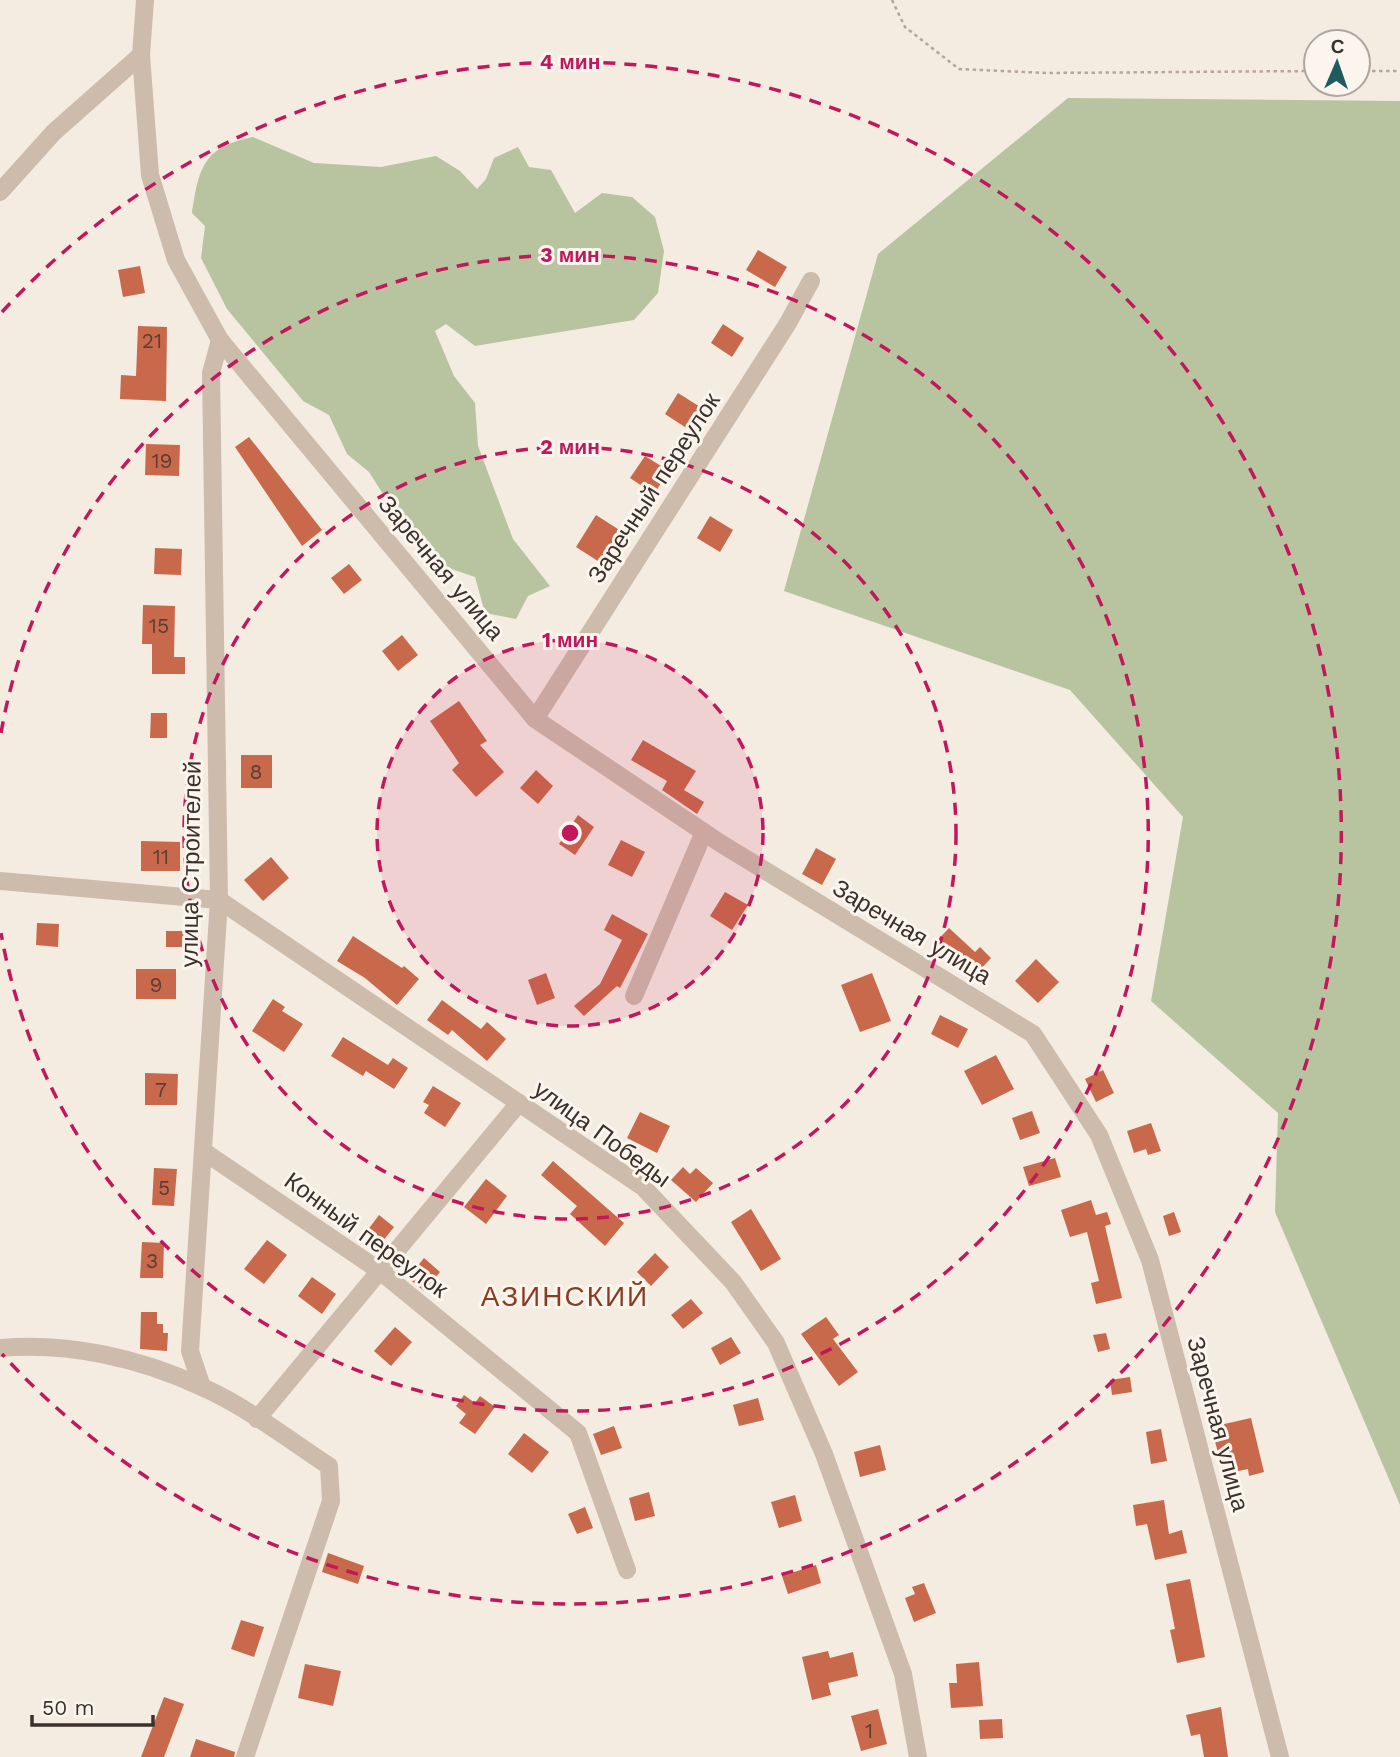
<svg xmlns="http://www.w3.org/2000/svg" width="1400" height="1757" font-family="'Work Sans',sans-serif">
<style>
.green{fill:#b8c4a0}
.building{fill:#c8694b}
.lines{fill:none;stroke-linecap:round;stroke-linejoin:round}
.path{stroke:#b9a596;stroke-width:2.5;stroke-dasharray:3.5 3.5;stroke-linecap:butt}
.minor{stroke:#cdbbac;stroke-width:18}
.ring{fill:none;stroke:#c2185b;stroke-width:3.5;stroke-dasharray:12 9}
.labels{text-anchor:middle;dominant-baseline:central;stroke-width:6;stroke-linejoin:round;paint-order:stroke}
.number-label{font-size:21px;fill:#5e3e33}
.street-label{font-size:24px;fill:#3b302b;stroke:#fbf5ee}
.quarter-label{font-size:28px;letter-spacing:2px;fill:#8c3b22;stroke:#fbf5ee}
.centre{fill:#c2185b;stroke:#fbf5ee;stroke-width:3.5}
.ring-label{font-size:21px;text-anchor:middle;font-weight:bold;fill:#c2185b;stroke:#fbf5ee;stroke-width:6;stroke-linejoin:round;paint-order:stroke}
</style>
<rect width="100%" height="100%" fill="#f4ebe1"/>
<!-- green -->
<g class="green">
<polygon points="1068,98 1400,101 1400,1505 1275,1212 1278,1113 1151,1001 1183,817 1070,690 784,591 878,254"/>
<path d="M253,137l61,26 67,4 55,-11 24,15 17,18 9,-10 8,-21 24,-11 11,20 22,3 24,43 27,-20 30,4 23,20 9,34 -6,42 -24,27 -159,26 -29,-22 -11,7 19,45 21,27 3,43 35,93 37,47 -22,10 -12,23 -31,-6 -10,-36 -50,-17 -56,-88 -22,-18 -18,-39 -26,-14 -76,-92 -26,-51 4,-32 -13,-13c7,-45 11,-66 61,-76z"/>
</g>
<!-- building -->
<g class="building">
<polygon points="758,250 787,267 775,287 746,270"/>
<polygon points="140,266 145,293 123,297 118,270"/>
<polygon points="723,324 744,338 732,357 711,343"/>
<polygon points="138,326 167,327 166,401 120,399 121,375 136,376"/>
<polygon points="678,393 705,410 691,431 665,414"/>
<polygon points="249,437 322,530 302,546 235,447"/>
<polygon points="146,444 180,445 179,476 145,475"/>
<polygon points="645,456 669,471 654,494 630,478"/>
<polygon points="596,515 621,531 601,563 576,547"/>
<polygon points="710,516 733,530 720,552 697,538"/>
<polygon points="155,548 182,549 181,575 154,574"/>
<polygon points="349,564 362,580 344,594 331,578"/>
<polygon points="143,605 175,606 174,657 185,657 185,674 152,674 152,644 142,644"/>
<polygon points="402,635 418,655 398,671 382,651"/>
<polygon points="459,701 487,741 480,745 504,772 476,797 452,770 459,763 430,721"/>
<polygon points="151,713 167,713 167,738 150,738"/>
<polygon points="643,740 696,771 684,790 704,802 697,814 662,790 667,781 631,760"/>
<rect x="241" y="755" width="31" height="33"/>
<polygon points="536,770 553,786 538,804 520,788"/>
<polygon points="578,815 594,827 575,855 559,844"/>
<polygon points="621,840 645,852 632,877 608,865"/>
<polygon points="141,841 180,842 180,871 141,871"/>
<polygon points="816,848 836,859 822,885 802,874"/>
<polygon points="271,857 289,878 263,901 244,880"/>
<polygon points="725,892 748,905 732,930 710,916"/>
<polygon points="612,914 648,934 620,988 617,986 584,1016 574,1006 600,984 622,940 604,930"/>
<polygon points="37,923 59,924 58,947 36,945"/>
<polygon points="949,928 975,952 980,947 991,958 970,981 932,946"/>
<rect x="166" y="931" width="19" height="16"/>
<polygon points="353,936 402,968 404,966 419,979 397,1005 365,978 337,961"/>
<polygon points="1036,959 1059,982 1038,1003 1015,981"/>
<rect x="136" y="969" width="40" height="30"/>
<polygon points="546,973 555,998 537,1005 528,980"/>
<polygon points="872,973 891,1021 860,1032 841,985"/>
<polygon points="273,999 285,1007 282,1011 303,1024 284,1052 252,1031"/>
<polygon points="442,1000 481,1029 487,1022 506,1039 487,1061 452,1030 448,1035 427,1020"/>
<polygon points="940,1015 968,1029 958,1048 931,1034"/>
<polygon points="343,1037 388,1065 393,1058 408,1068 394,1089 366,1071 363,1076 331,1056"/>
<polygon points="996,1055 1014,1089 982,1105 964,1071"/>
<polygon points="1103,1070 1114,1093 1096,1102 1085,1079"/>
<polygon points="145,1073 178,1074 177,1105 145,1105"/>
<polygon points="433,1086 461,1103 445,1127 424,1113 429,1105 423,1102"/>
<polygon points="1032,1111 1040,1133 1020,1140 1012,1118"/>
<polygon points="640,1112 670,1126 657,1153 627,1138"/>
<polygon points="1151,1123 1161,1151 1148,1155 1146,1149 1134,1153 1127,1131"/>
<polygon points="1055,1158 1061,1177 1029,1186 1023,1167"/>
<polygon points="553,1161 624,1223 605,1246 570,1214 577,1206 541,1175"/>
<polygon points="683,1167 690,1174 696,1168 713,1183 696,1202 671,1180"/>
<polygon points="154,1168 177,1169 174,1206 152,1205"/>
<polygon points="486,1179 507,1196 486,1224 464,1207"/>
<polygon points="1091,1200 1096,1215 1107,1212 1111,1224 1105,1226 1122,1298 1096,1304 1091,1283 1099,1281 1087,1232 1070,1237 1061,1210"/>
<polygon points="751,1209 781,1259 761,1271 731,1222"/>
<polygon points="1174,1212 1181,1232 1169,1236 1163,1216"/>
<polygon points="379,1215 394,1227 379,1246 364,1235"/>
<polygon points="267,1240 287,1255 264,1284 244,1269"/>
<polygon points="142,1242 164,1243 163,1278 140,1278"/>
<polygon points="655,1253 669,1267 651,1286 637,1272"/>
<polygon points="424,1258 440,1272 424,1291 408,1278"/>
<polygon points="312,1277 336,1294 322,1314 298,1296"/>
<polygon points="691,1299 703,1313 683,1329 671,1315"/>
<polygon points="141,1312 157,1312 157,1324 163,1324 163,1333 168,1333 167,1351 140,1349"/>
<polygon points="826,1317 839,1335 833,1339 858,1372 839,1386 801,1334"/>
<polygon points="395,1327 412,1342 391,1366 374,1351"/>
<polygon points="1106,1333 1110,1349 1098,1352 1093,1335"/>
<polygon points="731,1337 741,1353 720,1365 711,1348"/>
<polygon points="1130,1377 1132,1392 1112,1395 1110,1380"/>
<polygon points="464,1395 475,1403 480,1396 495,1407 475,1434 459,1423 466,1414 456,1406"/>
<polygon points="758,1398 764,1420 739,1426 733,1405"/>
<polygon points="1251,1418 1264,1472 1249,1476 1248,1469 1224,1474 1211,1427"/>
<polygon points="614,1426 622,1448 601,1455 593,1434"/>
<polygon points="1161,1429 1167,1461 1151,1464 1146,1432"/>
<polygon points="524,1433 549,1452 532,1473 508,1454"/>
<polygon points="880,1445 886,1470 860,1477 854,1452"/>
<polygon points="649,1492 655,1516 635,1521 629,1498"/>
<polygon points="795,1495 802,1521 779,1528 771,1502"/>
<polygon points="1164,1500 1169,1534 1182,1530 1187,1553 1155,1560 1147,1524 1136,1526 1133,1505"/>
<polygon points="585,1507 593,1528 577,1534 568,1514"/>
<polygon points="328,1553 364,1566 358,1584 322,1572"/>
<polygon points="816,1565 821,1583 788,1594 782,1576"/>
<polygon points="1190,1579 1205,1657 1177,1663 1170,1630 1175,1629 1166,1584"/>
<polygon points="924,1583 936,1613 914,1622 905,1598 915,1594 912,1587"/>
<polygon points="241,1620 264,1627 254,1657 231,1649"/>
<polygon points="828,1651 830,1658 853,1652 858,1676 828,1683 831,1695 812,1700 802,1657"/>
<polygon points="979,1662 983,1706 951,1708 949,1683 957,1683 956,1664"/>
<polygon points="305,1664 341,1671 333,1706 298,1698"/>
<polygon points="164,1697 184,1704 164,1757 141,1757"/>
<polygon points="1221,1707 1228,1757 1204,1757 1200,1734 1191,1736 1186,1715"/>
<polygon points="878,1709 887,1744 861,1751 851,1716"/>
<polygon points="1002,1719 1003,1738 980,1739 979,1720"/>
<polygon points="196,1739 235,1752 234,1757 190,1757"/>
</g>
<g class="lines">
<!-- path -->
<g class="path">
<polyline points="892,0 905,27 959,69 1046,73 1316,71"/>
<polyline points="1358,71 1400,71"/>
</g>
<!-- minor -->
<g class="minor">
<polyline points="145,0 141,55 150,175 176,260 220,340 535,719 720,843 1033,1034 1099,1135 1150,1260 1280,1757"/>
<polyline points="0,192 54,132 141,55"/>
<polyline points="535,719 788,323 811,281"/>
<polyline points="0,881 219,900 643,1187 733,1282 776,1343 824,1454 903,1674 918,1757"/>
<polyline points="634,996 704,832"/>
<polyline points="203,1151 380,1271 578,1433 627,1570"/>
<path d="M0,1348c68,-6 140,10 202,39 45,20 86,52 127,79l2,35 -86,256"/>
<polyline points="202,1387 190,1351 219,900 211,373 220,340"/>
<polyline points="257,1419 519,1103"/>
</g>
</g>
<!-- distance rings -->
<circle cx="570" cy="833" r="193" fill="#c2185b" fill-opacity=".12"/>
<g class="ring">
<circle cx="570" cy="833" r="193"/>
<circle cx="570" cy="833" r="386"/>
<path d="M1 733A578 578 0 1 1 1 933"/>
<path d="M2 312A771 771 0 1 1 2 1354"/>
</g>
<g class="labels">
<!-- number labels -->
<g class="number-label">
<text x="152" y="340">21</text>
<text x="162" y="460">19</text>
<text x="159" y="625">15</text>
<text x="256" y="771">8</text>
<text x="161" y="856">11</text>
<text x="156" y="984">9</text>
<text x="161" y="1089">7</text>
<text x="164" y="1187">5</text>
<text x="152" y="1260">3</text>
<text x="869" y="1730">1</text>
</g>
<!-- street labels -->
<g class="street-label">
<text transform="translate(654 488) rotate(-57)">Заречный переулок</text>
<text transform="translate(441 568) rotate(50)">Заречная улица</text>
<text transform="translate(191 864) rotate(-89)">улица Строителей</text>
<text transform="translate(912 932) rotate(31)">Заречная улица</text>
<text transform="translate(602 1134) rotate(36)">улица Победы</text>
<text transform="translate(366 1235) rotate(36)">Конный переулок</text>
<text transform="translate(1218 1424) rotate(75)">Заречная улица</text>
</g>
<!-- quarter labels -->
<g class="quarter-label">
<text x="565" y="1296">АЗИНСКИЙ</text>
</g>
</g>
<circle cx="570" cy="833" r="10" class="centre"/>
<g class="ring-label">
<text x="570" y="69">4 мин</text>
<text x="570" y="262">3 мин</text>
<text x="570" y="454">2 мин</text>
<text x="570" y="647">1 мин</text>
</g>
<!-- north arrow -->
<g transform="translate(1337 63) rotate(2)"><circle r="33" fill="#fbf5ee" stroke="#aea6a0" stroke-width="2"/>
<path d="M0-5L12 26L0 18L-12 26Z" fill="#1f5a5e"/>
<text y="-10" font-size="19" font-weight="bold" text-anchor="middle" fill="#3b302b">С</text>
</g>
<!-- scale -->
<path d="M32 1715v10h121v-10" fill="none" stroke="#3b302b" stroke-width="3.5"/>
<text x="42" y="1715" font-size="21" fill="#3b302b" stroke="#fbf5ee" stroke-width="5" paint-order="stroke">50 m</text>
</svg>
